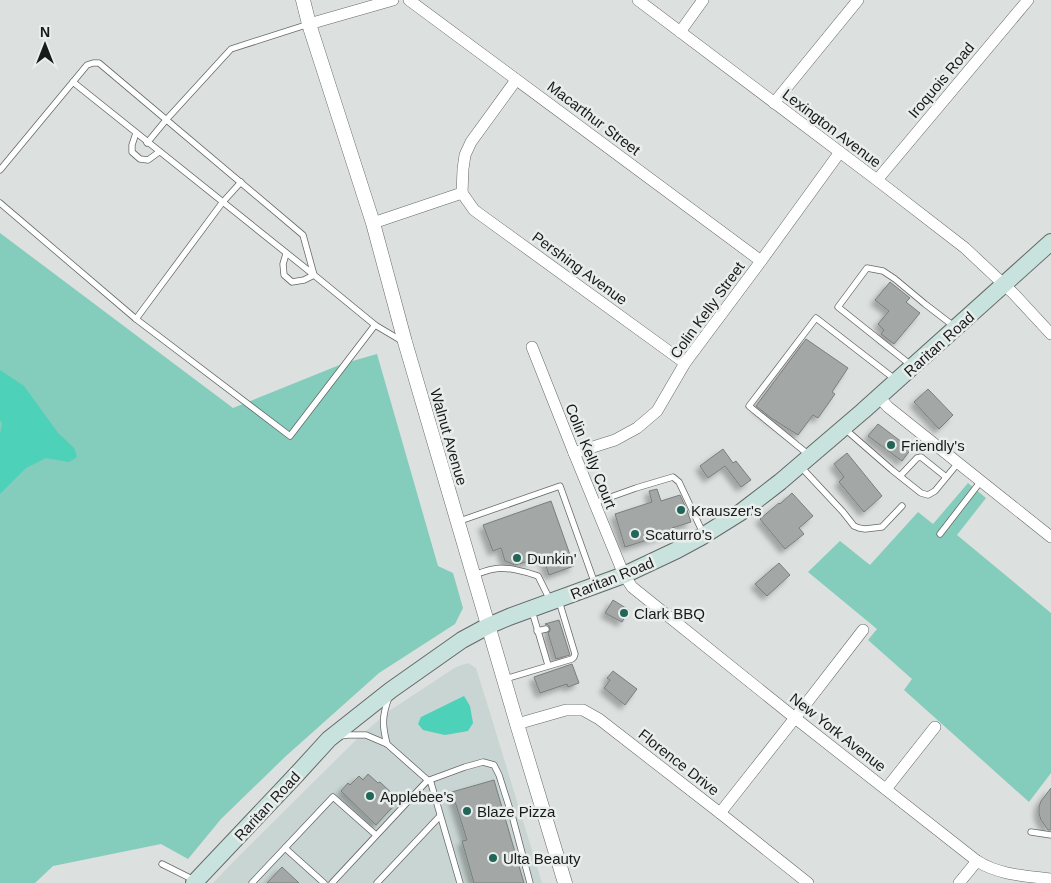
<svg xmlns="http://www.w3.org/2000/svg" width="1051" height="883" font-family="Arial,sans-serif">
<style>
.built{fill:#c8d5d2}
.green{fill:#84ccbb}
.water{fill:#4dd1b8}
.building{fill:#a3a7a6;stroke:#7a7e7d;filter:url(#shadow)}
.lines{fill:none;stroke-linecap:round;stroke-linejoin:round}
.service-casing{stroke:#656968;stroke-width:7}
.minor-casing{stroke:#656968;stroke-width:12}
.tertiary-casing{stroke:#656968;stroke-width:15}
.secondary-casing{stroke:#656968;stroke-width:18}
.service{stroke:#fff;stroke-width:5.5}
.minor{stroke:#fff;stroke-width:11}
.tertiary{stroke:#fff;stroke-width:14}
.secondary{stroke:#c8e3de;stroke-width:16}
.poi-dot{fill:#216659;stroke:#e9eeec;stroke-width:2}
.labels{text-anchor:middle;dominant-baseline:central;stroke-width:5;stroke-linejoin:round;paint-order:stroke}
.street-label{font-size:15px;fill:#191b1a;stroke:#e9eeec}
.poi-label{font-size:15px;fill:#191b1a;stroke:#e9eeec;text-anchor:start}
</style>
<defs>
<filter id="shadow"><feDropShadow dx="-4.5" dy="4.5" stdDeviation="2.5" flood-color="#0004"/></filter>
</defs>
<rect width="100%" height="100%" fill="#dce0df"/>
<!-- built -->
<polygon class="built" points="468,663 476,668 486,700 542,883 213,883 241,854 358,738 389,711 456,667"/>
<!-- green -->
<g class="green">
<polygon points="0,233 233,408 342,364 377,354 438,566 453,573 463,608 455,624 379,673 286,756 221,819 188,859 161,844 53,866 35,883 0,883"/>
<polygon points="968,483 986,498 957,535 1051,613 1051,773 1029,802 904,690 912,679 868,640 877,629 808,572 840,541 870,565 918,512 933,524"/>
</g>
<!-- water -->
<g class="water">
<polygon points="0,370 24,386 58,433 74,448 77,457 69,462 46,458 26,468 0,494 0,434 2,424 0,420"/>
<polygon points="464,696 470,706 473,723 468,731 445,735 423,730 418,724 421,717"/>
</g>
<!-- building -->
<g class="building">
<polygon points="890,282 910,298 906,302 920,313 894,344 881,334 884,330 878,324 889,311 875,300"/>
<polygon points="806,339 848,368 832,392 835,394 818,418 813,415 798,435 771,418 756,406"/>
<polygon points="928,389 953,415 939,429 914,402"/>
<polygon points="878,424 911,449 902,461 868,436"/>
<polygon points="723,449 733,463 736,461 751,480 741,487 725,466 708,478 700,466"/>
<polygon points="847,453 882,496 864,512 839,482 844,477 834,464"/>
<polygon points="657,489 661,501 680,495 687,510 691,522 672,528 673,532 625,547 615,514 652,502 649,491"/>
<polygon points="792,493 813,516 799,528 804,534 785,549 760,519 779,503 780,504"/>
<polygon points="551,501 574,566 549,575 543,557 515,565 505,561 501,548 493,551 483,525"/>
<polygon points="779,563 790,575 767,596 755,584"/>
<polygon points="613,600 629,610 622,622 605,613"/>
<polygon points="559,620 570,655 556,659 548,633 550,631 550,628 548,625 545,624"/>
<polygon points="572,664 579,683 568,687 567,684 540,693 534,677"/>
<polygon points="613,671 637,689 625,705 604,688 610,680 607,678"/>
<polygon points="368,774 378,783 380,782 399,800 376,825 341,791 348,783 350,785 359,776 363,780"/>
<polygon points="494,780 524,883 474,883 462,841 467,840 452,792"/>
<polygon points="1051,788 1051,830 1048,830 1041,820 1039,814 1039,807 1041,801"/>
<polygon points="282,867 299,883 267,883"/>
</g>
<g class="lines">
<!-- service casing -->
<g class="service-casing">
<g id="service">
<polyline points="73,82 314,275 304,280 292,282 284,275 283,264 286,254"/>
<polyline points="136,133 132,145 132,152 140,159 148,160 159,152"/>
<polyline points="147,143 166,120 231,49 309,24"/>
<polyline points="0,170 87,65 93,63 99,63 303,235 314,275 375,325 402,341"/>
<polyline points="0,203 136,319 290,436 375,325"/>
<polyline points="136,319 222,203 241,182"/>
<polyline points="912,366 838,307 867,268 883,271 895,279 925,304 955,327"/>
<polyline points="845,429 892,470 921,493 928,495 935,491 958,463"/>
<polyline points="809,455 749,406 816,318 896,380"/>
<polyline points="801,467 843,512 854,526 859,528 865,529 882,527 902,506"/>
<polyline points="900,476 917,458 921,457 946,477"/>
<polyline points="594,503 636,488 673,477 679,482 703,533"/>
<polyline points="457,522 560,486 595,584"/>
<polyline points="940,534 981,481"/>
<path d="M474,575c6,-2 13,-5 20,-6 11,-3 33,3 44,7l12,24"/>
<polyline points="532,611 548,665"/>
<polyline points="537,631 546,629"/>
<polyline points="505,679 572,659 574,657 575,654 559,601"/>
<polyline points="340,736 348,735 366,735 387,744 431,783 460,883"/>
<path d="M387,744c-5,-19 -5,-28 2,-47"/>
<polyline points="1031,832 1051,835"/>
<polyline points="285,848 324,883"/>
<polyline points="162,864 194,880"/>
<polyline points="252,883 333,797 376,835"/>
<polyline points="332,883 427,781 465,767 483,762 494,765 499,775 513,819 530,883"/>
<polyline points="377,883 440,816"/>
</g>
</g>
<!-- minor casing -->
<g class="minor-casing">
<g id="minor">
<polyline points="409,0 761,261"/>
<polyline points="638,0 877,180 965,248 1014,294 1051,334"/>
<polyline points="309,24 393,0"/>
<polyline points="680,32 703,0"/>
<polyline points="774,103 858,0"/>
<polyline points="877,180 1028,0"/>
<polyline points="462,193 474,210 685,363"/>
<polyline points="462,193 463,169 465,155 471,142 516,80"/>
<polyline points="373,223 462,193"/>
<path d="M532,347l42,106 50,122 8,12 163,131 182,143c22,14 49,15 74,18"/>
<polyline points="879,397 888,407 1051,537"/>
<polyline points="574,453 615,440 637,428 657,411 685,363 761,261 840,152"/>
<polyline points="517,724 566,710 583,710 599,719 720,813 808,883"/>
<polyline points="886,789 935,727"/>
<polyline points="720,813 795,718 863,630"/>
<polyline points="959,883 977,861"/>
</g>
</g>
<!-- tertiary casing -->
<g class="tertiary-casing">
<polyline id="tertiary" points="303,0 309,24 373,223 405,342 517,724 565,883"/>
</g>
<!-- secondary casing -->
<g class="secondary-casing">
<polyline id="secondary" points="194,883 297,774 329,739 391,690 462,640 488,626 509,617 624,575 677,550 701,537 741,512 780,482 863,411 1051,242"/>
</g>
<!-- service -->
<use href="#service" class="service"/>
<!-- minor -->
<use href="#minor" class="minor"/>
<!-- tertiary -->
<use href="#tertiary" class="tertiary"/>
<!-- secondary -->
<use href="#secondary" class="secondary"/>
</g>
<!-- markers -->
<g class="poi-dot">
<circle cx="891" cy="445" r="5"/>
<circle cx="681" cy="510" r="5"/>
<circle cx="635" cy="534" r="5"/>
<circle cx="517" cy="558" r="5"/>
<circle cx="624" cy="613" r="5"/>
<circle cx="370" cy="796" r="5"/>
<circle cx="467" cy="811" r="5"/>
<circle cx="493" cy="858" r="5"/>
</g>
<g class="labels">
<!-- street labels -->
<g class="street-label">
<text transform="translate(941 80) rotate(-50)">Iroquois Road</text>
<text transform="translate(594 118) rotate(37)">Macarthur Street</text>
<text transform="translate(832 128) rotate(37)">Lexington Avenue</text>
<text transform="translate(580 268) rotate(36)">Pershing Avenue</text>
<text transform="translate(707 310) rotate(-54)">Colin Kelly Street</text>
<text transform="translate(939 344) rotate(-42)">Raritan Road</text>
<text transform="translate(449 437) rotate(74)">Walnut Avenue</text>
<text transform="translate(591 456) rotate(68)">Colin Kelly Court</text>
<text transform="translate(612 578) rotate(-22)">Raritan Road</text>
<text transform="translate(838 732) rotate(38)">New York Avenue</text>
<text transform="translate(679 762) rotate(38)">Florence Drive</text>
<text transform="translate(267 806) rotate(-47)">Raritan Road</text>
</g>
<!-- poi labels -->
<g class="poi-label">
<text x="901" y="445">Friendly's</text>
<text x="691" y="510">Krauszer's</text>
<text x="645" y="534">Scaturro's</text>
<text x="527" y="558">Dunkin'</text>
<text x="634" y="613">Clark BBQ</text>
<text x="380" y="796">Applebee's</text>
<text x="477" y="811">Blaze Pizza</text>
<text x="503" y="858">Ulta Beauty</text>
</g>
</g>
<!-- north arrow -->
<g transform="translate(45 45)" stroke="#e9eeec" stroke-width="4" paint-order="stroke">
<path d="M0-4L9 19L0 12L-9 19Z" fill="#191b1a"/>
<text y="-8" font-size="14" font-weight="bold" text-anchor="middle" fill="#191b1a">N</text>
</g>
</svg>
